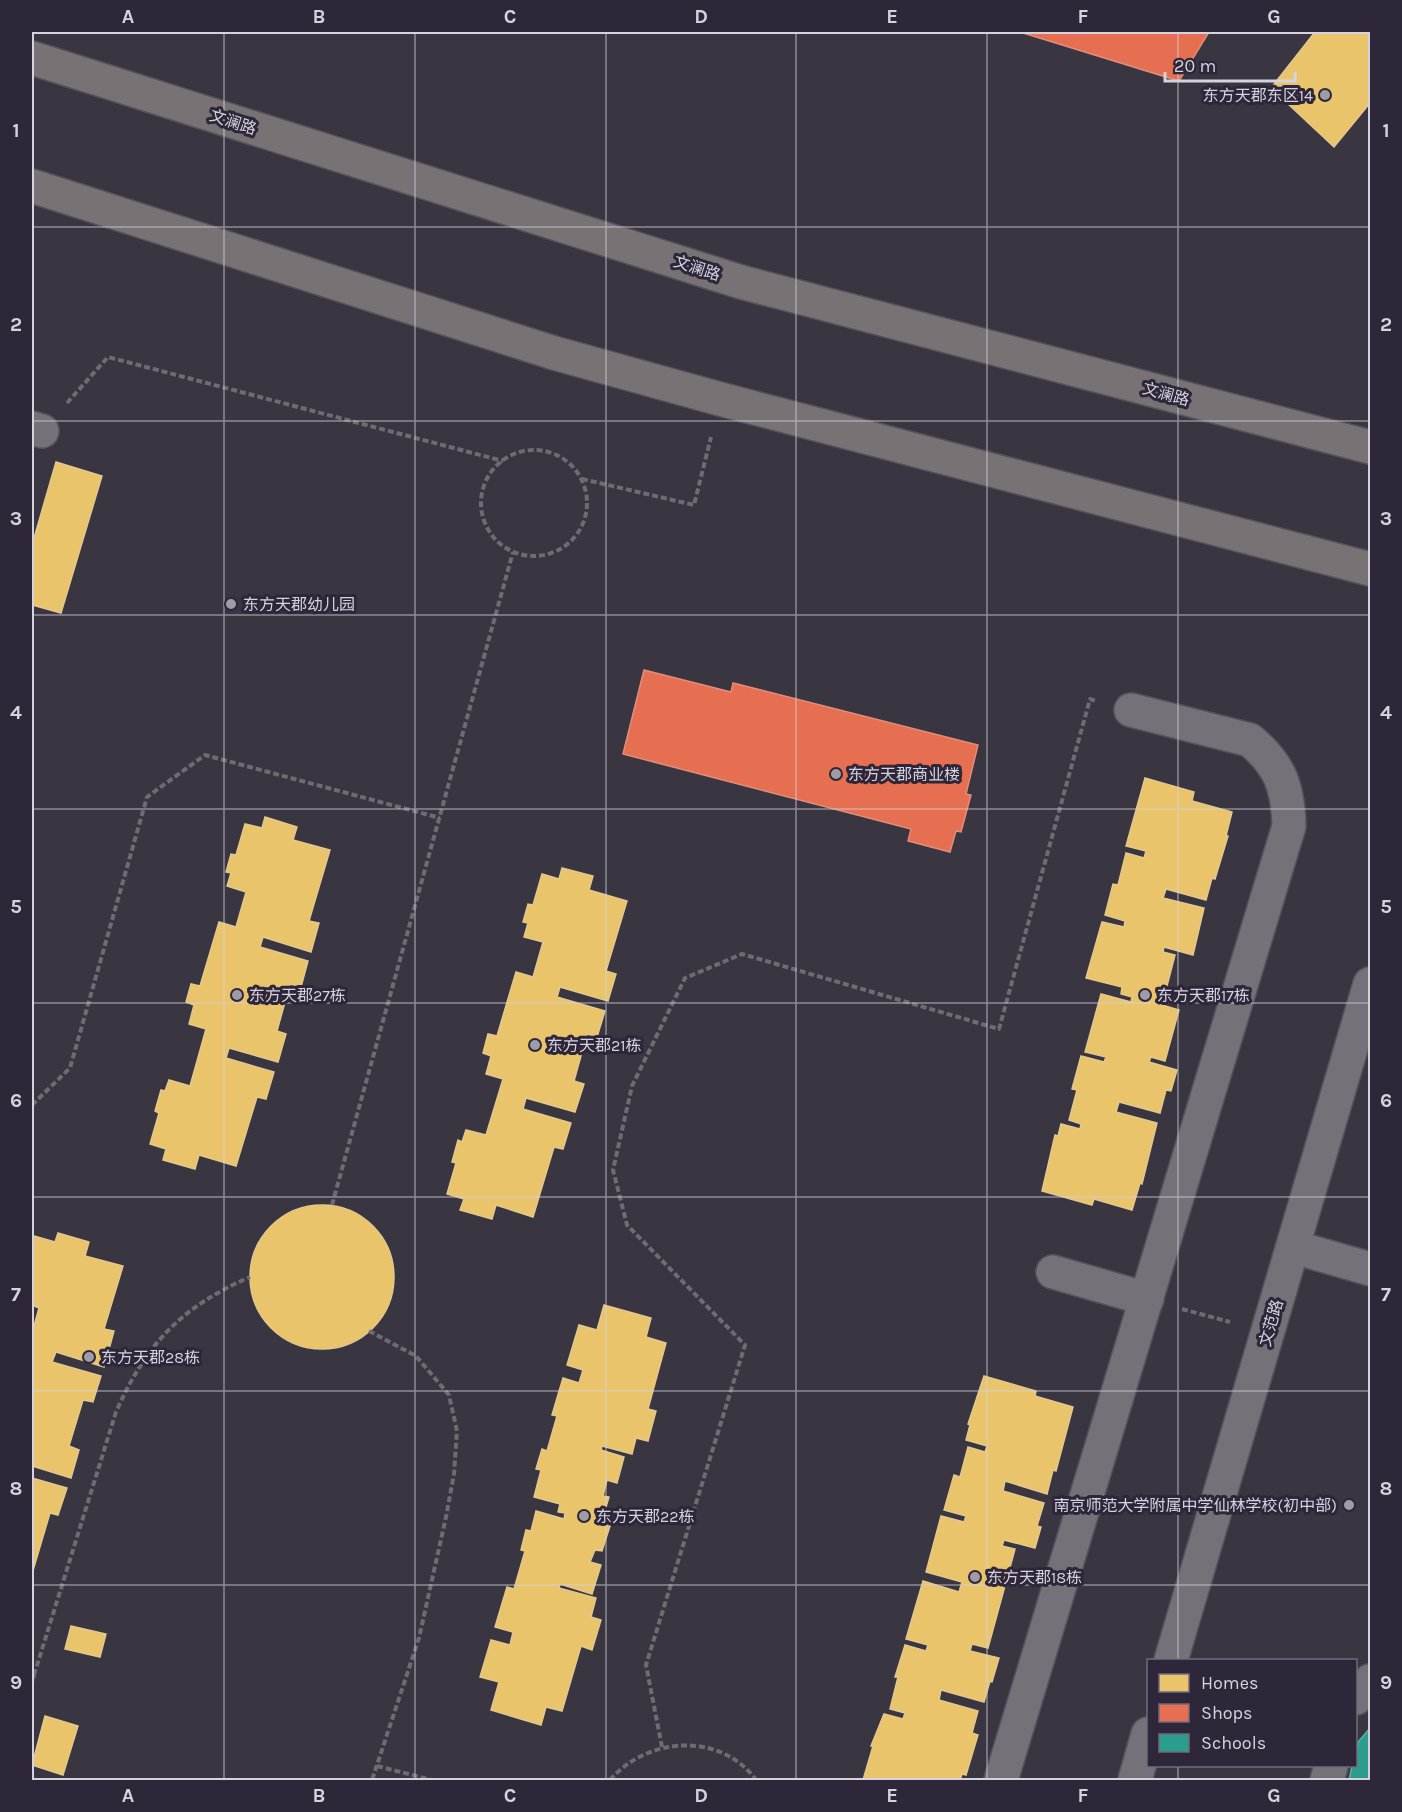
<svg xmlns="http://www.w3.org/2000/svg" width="1402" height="1812" font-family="Karla,'Noto Sans SC',sans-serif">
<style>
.homes{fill:#e9c46a;stroke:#e3c88d;stroke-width:1.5}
.shops{fill:#e76f51;stroke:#e28d7b;stroke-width:1.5}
.schools{fill:#2a9d8f;stroke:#5eada7;stroke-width:1.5}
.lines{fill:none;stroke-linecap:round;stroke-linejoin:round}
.minor-casing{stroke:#55525b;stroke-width:36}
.major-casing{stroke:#55525b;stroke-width:36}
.path{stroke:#6e6c72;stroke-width:4;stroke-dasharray:6 3;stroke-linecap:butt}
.minor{stroke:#747179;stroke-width:33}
.major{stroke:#787275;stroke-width:33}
.grid{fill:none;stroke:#d6d2de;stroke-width:1.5;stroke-opacity:0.55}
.poi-dot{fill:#9f9ba7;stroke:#2e273a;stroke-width:2}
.labels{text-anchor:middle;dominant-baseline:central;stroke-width:6;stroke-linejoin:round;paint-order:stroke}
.poi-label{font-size:16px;fill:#d6d2de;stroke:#2e273a;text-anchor:start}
.street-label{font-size:16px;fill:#d6d2de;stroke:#2e273a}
.neatline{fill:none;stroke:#d6d2de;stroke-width:2}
.grid-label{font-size:20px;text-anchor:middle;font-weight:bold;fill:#d6d2de}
</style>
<rect width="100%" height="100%" fill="#393641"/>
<!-- homes -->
<g class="homes">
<polygon points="1315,32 1370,32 1370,103 1334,147 1271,88"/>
<polygon points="56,462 102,476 61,613 32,605 32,545"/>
<polygon points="1145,778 1194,792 1192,801 1232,812 1226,836 1228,836 1215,879 1212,878 1206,900 1166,889 1163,898 1204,908 1193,955 1164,947 1163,952 1175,955 1162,1005 1179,1010 1165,1061 1151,1057 1149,1062 1177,1070 1171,1091 1166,1090 1160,1113 1119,1102 1116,1112 1157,1123 1142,1184 1140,1183 1132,1210 1094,1199 1092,1205 1042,1191 1055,1135 1058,1136 1061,1124 1080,1129 1081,1124 1069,1120 1077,1090 1072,1089 1081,1056 1104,1062 1106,1057 1085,1052 1101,994 1131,1002 1132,997 1121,994 1122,987 1086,978 1102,922 1124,927 1125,921 1105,915 1113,884 1118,885 1126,853 1144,858 1146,851 1126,846"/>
<polygon points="265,817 297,827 293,840 330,850 309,921 319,923 311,952 263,937 260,947 308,961 301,987 290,984 277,1031 286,1034 278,1062 229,1048 226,1058 274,1072 266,1099 257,1097 236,1166 199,1155 195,1169 163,1160 166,1149 150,1144 159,1113 155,1111 161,1090 165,1091 169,1080 190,1086 206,1029 189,1024 194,1005 186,1002 191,984 200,986 219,922 236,927 246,892 227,886 231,873 226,872 231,854 236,855 245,824 262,828"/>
<polygon points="562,868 593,876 589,890 627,901 606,971 616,974 608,1001 560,987 557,997 605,1011 597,1037 587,1034 574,1081 584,1084 575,1112 526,1098 523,1109 571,1123 563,1149 554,1147 533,1217 496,1205 492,1219 460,1210 464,1199 447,1194 456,1163 452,1162 458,1140 462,1142 466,1130 486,1135 503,1079 486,1074 491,1056 483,1053 488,1034 497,1036 516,972 533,977 543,942 524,937 528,923 523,922 528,904 533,905 542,874 559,879"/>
<circle cx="322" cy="1277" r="72"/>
<polygon points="58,1233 89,1242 85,1256 123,1266 104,1329 114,1331 104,1367 56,1352 52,1362 101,1376 93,1402 83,1400 69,1446 79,1450 71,1478 32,1466 32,1333 39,1308 32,1305 32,1243 34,1236 55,1242"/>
<polygon points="604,1305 651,1318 646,1337 666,1343 648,1409 656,1411 648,1441 636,1438 632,1454 602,1446 601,1450 624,1457 617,1483 607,1480 603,1496 609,1497 601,1523 610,1526 602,1551 595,1550 590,1562 601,1565 592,1594 560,1584 559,1588 596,1598 591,1617 601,1620 592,1650 581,1646 562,1711 546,1707 541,1725 491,1710 499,1682 480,1677 491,1640 510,1645 513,1632 495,1627 507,1587 514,1589 525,1551 521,1550 526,1530 531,1531 536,1511 564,1519 565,1513 558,1512 560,1504 534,1497 541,1470 536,1469 542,1449 547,1451 557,1416 552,1415 563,1378 579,1383 583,1370 567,1365 579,1325 597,1330"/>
<polygon points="984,1376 1036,1391 1035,1396 1073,1407 1056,1471 1053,1470 1047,1494 1005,1481 1003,1491 1044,1503 1037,1526 1041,1527 1035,1548 1004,1540 1002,1546 1015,1549 988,1648 972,1644 970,1651 999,1658 992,1682 990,1681 984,1702 941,1690 939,1700 978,1711 972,1733 978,1735 966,1775 962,1774 960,1780 863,1780 873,1746 871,1746 884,1714 903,1719 905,1713 890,1709 898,1677 895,1677 905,1645 926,1651 928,1645 906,1639 923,1581 959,1592 962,1582 926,1572 941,1516 964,1522 966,1516 944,1510 954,1475 960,1477 968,1447 985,1452 987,1446 966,1440 970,1425 968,1424"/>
<polygon points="32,1478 67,1488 58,1515 50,1513 32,1574"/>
<polygon points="71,1626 106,1634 100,1657 65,1649"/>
<polygon points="45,1716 78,1726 63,1775 32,1765"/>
</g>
<!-- shops -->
<g class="shops">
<polygon points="1020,32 1209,32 1179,81"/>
<polygon points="644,670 731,692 733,683 978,745 966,794 971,795 961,832 956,831 950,852 908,841 911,829 623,754"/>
</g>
<!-- schools -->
<polygon class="schools" points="1370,1728 1370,1780 1349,1780 1352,1766 1356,1766 1358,1742"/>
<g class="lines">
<!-- minor casing -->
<g class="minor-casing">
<g id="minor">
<polyline points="32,428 42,431"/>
<polyline points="1294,1247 1370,1269"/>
<polyline points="1053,1272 1147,1299"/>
<polyline points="1171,1660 1370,984"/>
<polyline points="1356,1698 1370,1681"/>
<path d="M1001,1780l288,-954c-1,-39 -9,-61 -39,-86l-119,-30"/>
<polyline points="1135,1780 1148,1734"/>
<polyline points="1327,1780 1331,1766"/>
</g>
</g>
<!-- major casing -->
<g class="major-casing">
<g id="major">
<polyline points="32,58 741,282 1370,447"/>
<polyline points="32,186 554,353 720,399 1370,569"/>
</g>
</g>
<!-- path -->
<g class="path">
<polyline points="67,403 108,357 503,461"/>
<circle cx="534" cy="503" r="53"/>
<polyline points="582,479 694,505 711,437"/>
<polyline points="32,1105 70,1068 147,797 205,755 440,818"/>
<polyline points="332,1205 513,552"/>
<polyline points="1182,1309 1230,1322"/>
<polyline points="369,1331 416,1356 449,1395 457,1431 454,1474 446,1517 419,1638 372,1780"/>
<polyline points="32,1674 34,1675 32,1684"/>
<path d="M34,1675l82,-263c30,-68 65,-105 134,-135"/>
<polyline points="662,1747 646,1665 745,1345 627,1225 613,1170 632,1086 685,978 742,954 999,1029 1090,699 1096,701"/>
<polyline points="377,1766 432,1780"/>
<path d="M610,1780c37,-43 110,-49 146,0"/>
</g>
<!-- minor -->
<use href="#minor" class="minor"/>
<!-- major -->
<use href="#major" class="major"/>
</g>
<!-- grid -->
<path class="grid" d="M224,32v1748M415,32v1748M606,32v1748M796,32v1748M987,32v1748M1178,32v1628M32,227h1338M32,421h1338M32,615h1338M32,809h1338M32,1003h1338M32,1197h1338M32,1391h1338M32,1585h1338M1178,1766v14"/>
<!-- markers -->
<g class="poi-dot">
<circle cx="1325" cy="95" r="6"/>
<circle cx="231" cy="604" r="6"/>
<circle cx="836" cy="774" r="6"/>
<circle cx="237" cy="995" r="6"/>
<circle cx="1145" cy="995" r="6"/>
<circle cx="535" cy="1045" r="6"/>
<circle cx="89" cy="1357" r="6"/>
<circle cx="1349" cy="1505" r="6"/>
<circle cx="584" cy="1516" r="6"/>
<circle cx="975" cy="1577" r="6"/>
</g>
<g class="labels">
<!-- poi labels -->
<g class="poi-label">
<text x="1313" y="95" text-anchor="end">东方天郡东区14</text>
<text x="243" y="604">东方天郡幼儿园</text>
<text x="848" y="774">东方天郡商业楼</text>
<text x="249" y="995">东方天郡27栋</text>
<text x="1157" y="995">东方天郡17栋</text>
<text x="547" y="1045">东方天郡21栋</text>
<text x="101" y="1357">东方天郡28栋</text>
<text x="1337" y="1505" text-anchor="end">南京师范大学附属中学仙林学校(初中部)</text>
<text x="596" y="1516">东方天郡22栋</text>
<text x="987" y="1577">东方天郡18栋</text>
</g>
<!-- street labels -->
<g class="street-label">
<text transform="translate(233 122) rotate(18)">文澜路</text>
<text transform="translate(697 268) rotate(18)">文澜路</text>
<text transform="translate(1166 394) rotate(15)">文澜路</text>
<text transform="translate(1271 1323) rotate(-74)">文范路</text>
</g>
</g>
<!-- border -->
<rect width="1402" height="1812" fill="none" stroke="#2e273a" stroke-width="66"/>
<!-- legend -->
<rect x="1147" y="1659" width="210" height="108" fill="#2e273a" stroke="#716b7c" stroke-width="1.5"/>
<rect x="1159" y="1674" width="30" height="18" fill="#e9c46a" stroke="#716b7c" stroke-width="1.5"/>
<text x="1201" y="1689" font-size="18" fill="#d6d2de">Homes</text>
<rect x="1159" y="1704" width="30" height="18" fill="#e76f51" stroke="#716b7c" stroke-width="1.5"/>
<text x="1201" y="1719" font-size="18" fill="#d6d2de">Shops</text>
<rect x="1159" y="1734" width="30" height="18" fill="#2a9d8f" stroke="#716b7c" stroke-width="1.5"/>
<text x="1201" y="1749" font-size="18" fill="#d6d2de">Schools</text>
<!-- scale -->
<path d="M1165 72v9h130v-9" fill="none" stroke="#d6d2de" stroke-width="3"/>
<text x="1174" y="72" font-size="18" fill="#d6d2de" stroke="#2e273a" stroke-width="4.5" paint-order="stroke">20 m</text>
<rect x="33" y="33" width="1336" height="1746" class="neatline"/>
<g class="grid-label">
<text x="128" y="23">A</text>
<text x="319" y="23">B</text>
<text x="510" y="23">C</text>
<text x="701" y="23">D</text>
<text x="892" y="23">E</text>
<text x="1083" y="23">F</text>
<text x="1274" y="23">G</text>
<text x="16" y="137">1</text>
<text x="1386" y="137">1</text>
<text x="16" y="331">2</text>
<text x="1386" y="331">2</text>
<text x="16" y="525">3</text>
<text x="1386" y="525">3</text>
<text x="16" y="719">4</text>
<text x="1386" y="719">4</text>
<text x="16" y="913">5</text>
<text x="1386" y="913">5</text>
<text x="16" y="1107">6</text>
<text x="1386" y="1107">6</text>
<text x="16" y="1301">7</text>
<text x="1386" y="1301">7</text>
<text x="16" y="1495">8</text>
<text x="1386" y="1495">8</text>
<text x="16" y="1689">9</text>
<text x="1386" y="1689">9</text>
<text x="128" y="1802">A</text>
<text x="319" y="1802">B</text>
<text x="510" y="1802">C</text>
<text x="701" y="1802">D</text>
<text x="892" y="1802">E</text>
<text x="1083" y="1802">F</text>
<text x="1274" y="1802">G</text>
</g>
</svg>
